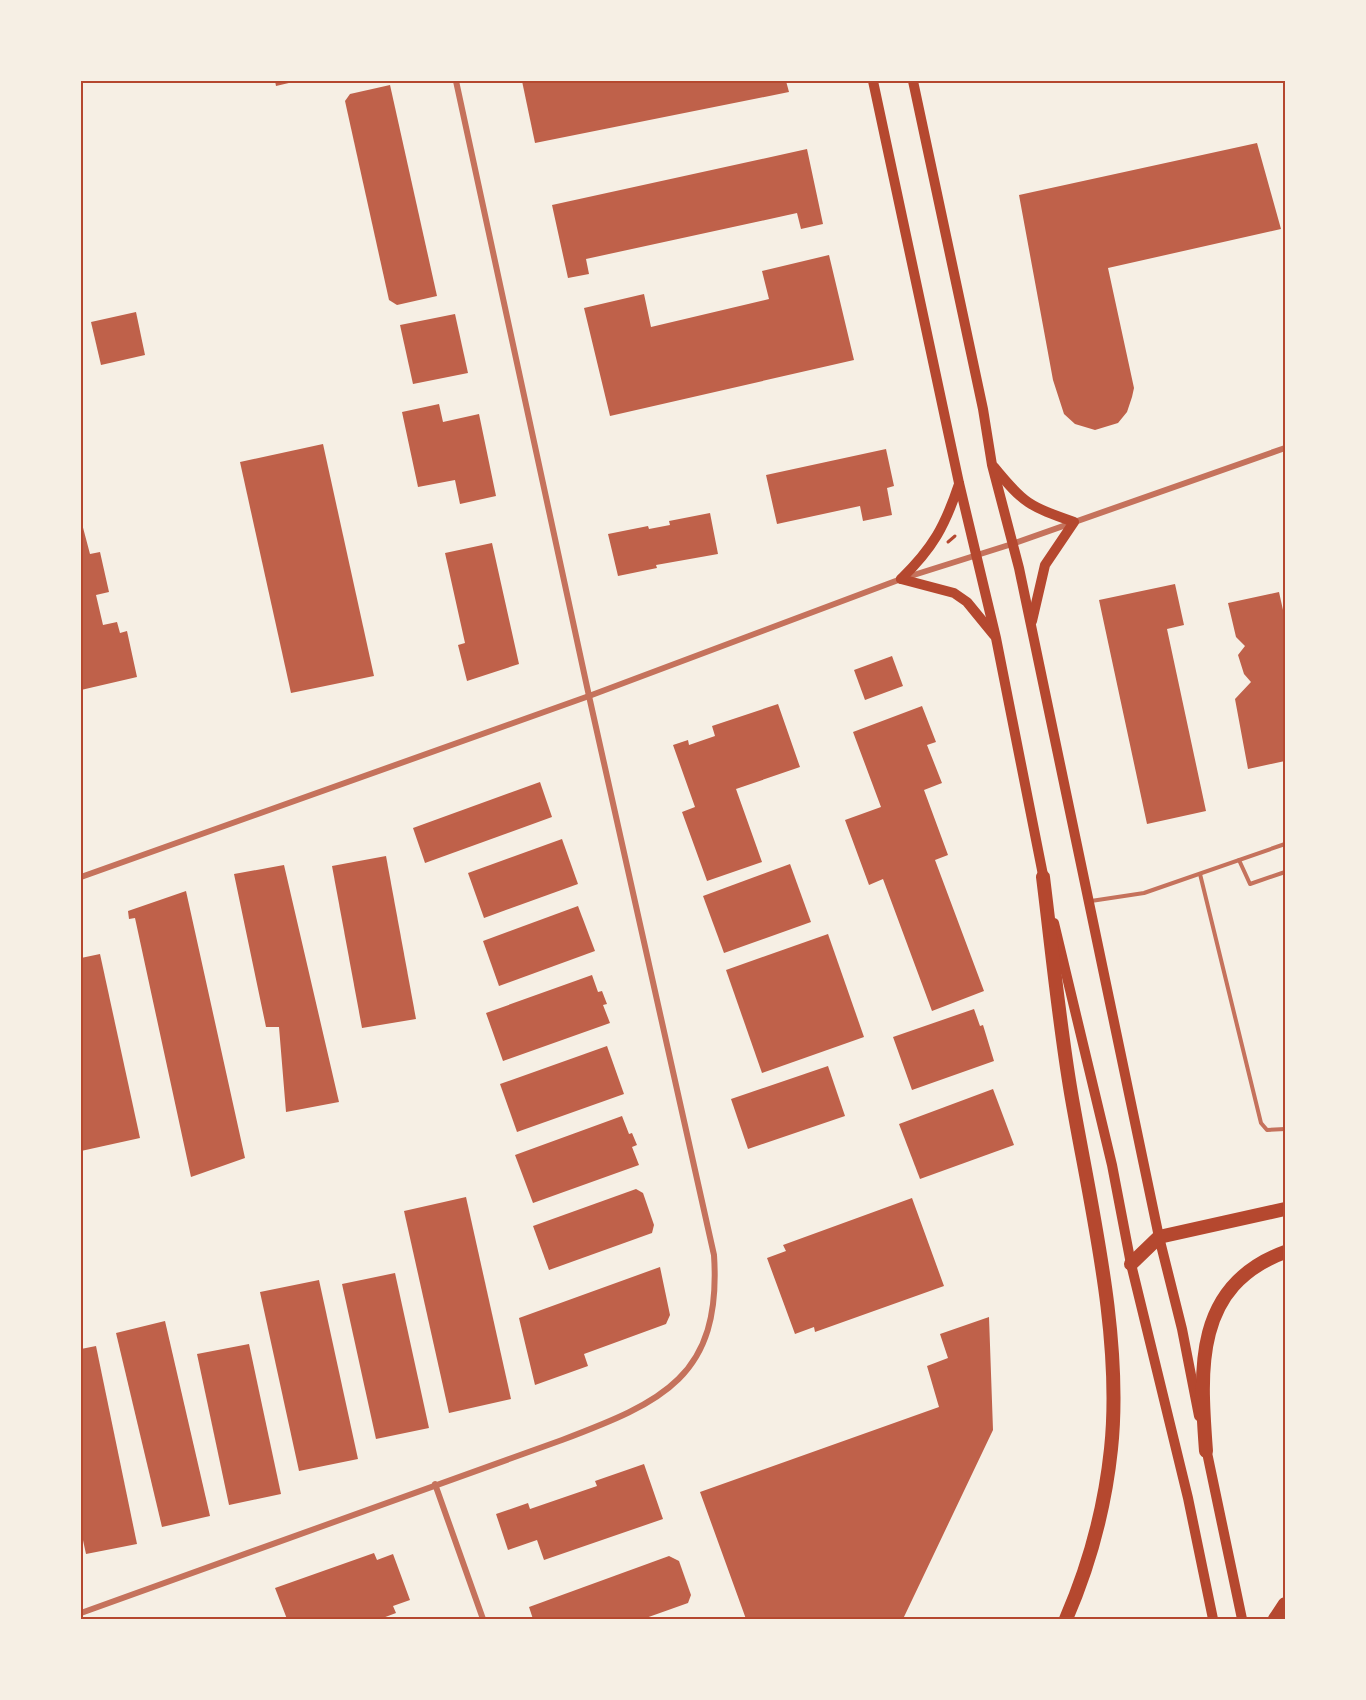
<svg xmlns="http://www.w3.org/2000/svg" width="1366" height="1700" font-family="Figtree,sans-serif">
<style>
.building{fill:#bf614a}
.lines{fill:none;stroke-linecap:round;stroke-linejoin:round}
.path{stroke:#b5482f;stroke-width:3}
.service{stroke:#c5725c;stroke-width:4}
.minor{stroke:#c5725c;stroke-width:6}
.secondary{stroke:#b5482f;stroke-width:10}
.motorway{stroke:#b5482f;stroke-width:14}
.neatline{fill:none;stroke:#b5482f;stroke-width:2}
</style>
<rect width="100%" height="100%" fill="#f6efe4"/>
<!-- building -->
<g class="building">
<polygon points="275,81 293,81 293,82 276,86"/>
<polygon points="522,81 786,81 789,92 535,143"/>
<polygon points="390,85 437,296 397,305 389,300 345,101 350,94"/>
<polygon points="1257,143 1281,229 1108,268 1134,388 1132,397 1127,412 1118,423 1095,430 1075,424 1064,414 1053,380 1019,195"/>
<polygon points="807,149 823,224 801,229 797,213 586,259 589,274 568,278 552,205"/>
<polygon points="829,255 854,360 610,416 584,308 644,294 651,327 769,299 762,271"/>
<polygon points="136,312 145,355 101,365 91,322"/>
<polygon points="455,314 468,373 413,384 400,325"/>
<polygon points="439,404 443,422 479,414 496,496 460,504 455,480 418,487 402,412"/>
<polygon points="323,444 374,676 291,693 240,462"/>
<polygon points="886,449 894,486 887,488 892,515 863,521 860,506 777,524 766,475"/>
<polygon points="710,513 718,554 656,565 657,568 618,576 608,534 648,526 649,529 670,525 669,521"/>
<polygon points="81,520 90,554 100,552 109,592 96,595 103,625 117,622 120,633 127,631 137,677 81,690"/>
<polygon points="492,543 519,664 467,681 458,645 465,643 445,553"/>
<polygon points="1175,584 1184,625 1167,629 1206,811 1147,824 1099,600"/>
<polygon points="1279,592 1285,619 1285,761 1248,769 1235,699 1251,682 1244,674 1238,655 1245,646 1236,637 1228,603"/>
<polygon points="892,656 903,686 865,700 854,670"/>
<polygon points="778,704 800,767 736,789 762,862 707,881 682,812 695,807 673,745 688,740 689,745 715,736 712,726"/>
<polygon points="922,706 936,742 927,745 942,783 924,790 948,855 935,860 984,991 932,1011 883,879 869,885 845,820 881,807 853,732"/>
<polygon points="540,782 552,817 425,863 413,828"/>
<polygon points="562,839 578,884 484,918 468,873"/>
<polygon points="386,856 416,1019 362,1028 332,866"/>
<polygon points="790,864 811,922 724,953 703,896"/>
<polygon points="284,865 339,1102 286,1112 279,1027 266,1027 234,874"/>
<polygon points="186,891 245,1158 191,1177 135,918 129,919 128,911"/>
<polygon points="578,906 595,951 499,986 483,941"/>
<polygon points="828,934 864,1037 762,1073 726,970"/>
<polygon points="100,954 140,1138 81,1151 81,958"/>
<polygon points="592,975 598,992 602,991 607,1004 603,1005 610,1023 503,1061 486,1013"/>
<polygon points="974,1009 980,1026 983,1025 994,1061 912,1090 893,1037"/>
<polygon points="607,1046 624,1094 517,1132 500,1084"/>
<polygon points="828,1066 845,1116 748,1149 731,1099"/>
<polygon points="993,1089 1014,1145 920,1179 899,1124"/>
<polygon points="622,1116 629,1134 632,1133 637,1145 632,1147 639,1165 533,1203 515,1155"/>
<polygon points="636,1189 643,1193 654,1225 652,1233 549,1270 533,1226"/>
<polygon points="466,1197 511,1399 449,1413 404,1211"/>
<polygon points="912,1198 944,1286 815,1332 814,1327 795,1334 767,1258 786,1251 783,1245"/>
<polygon points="660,1267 670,1315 666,1324 584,1354 588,1366 535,1385 519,1318"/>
<polygon points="395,1273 429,1428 376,1439 342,1284"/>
<polygon points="319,1280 358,1459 299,1471 260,1292"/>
<polygon points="989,1317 993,1430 903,1619 746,1619 700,1492 939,1407 927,1366 948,1358 940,1334"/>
<polygon points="165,1321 210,1516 162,1527 116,1333"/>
<polygon points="249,1344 281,1494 229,1505 197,1354"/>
<polygon points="96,1346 137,1544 86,1554 81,1531 81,1349"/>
<polygon points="644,1464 663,1519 544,1560 537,1540 508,1550 496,1514 528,1503 530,1509 597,1486 595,1481"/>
<polygon points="374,1553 377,1560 393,1554 410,1600 393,1606 396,1613 380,1619 287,1619 275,1588"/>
<polygon points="669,1556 679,1561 691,1595 688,1603 643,1619 533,1619 529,1607"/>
</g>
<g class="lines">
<!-- path -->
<polyline class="path" points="948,542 955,536"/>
<!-- service -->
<g class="service">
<polyline points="1239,860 1250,884 1285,872"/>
<polyline points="1200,874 1261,1123 1267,1130 1285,1129"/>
<polyline points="1091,901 1144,893 1285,844"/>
</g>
<!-- minor -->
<g class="minor">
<polyline points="81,877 589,696 901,579 1012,544 1285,448"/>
<polyline points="435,1484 483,1619"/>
<path d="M81,1613l481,-173c100,-38 160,-63 152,-185l-125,-559 -133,-615"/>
</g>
<!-- secondary -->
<g class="secondary">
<polyline points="873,81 959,483 996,638 1045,885"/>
<polyline points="913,81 983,409 992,465 1019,568 1159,1237 1182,1329 1199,1416"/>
<path d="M994,467c30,37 35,39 80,55l-29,43 -13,56"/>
<polyline points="901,579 954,593 967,602 994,635"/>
<path d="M901,579c32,-31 44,-53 58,-95"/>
<polyline points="1054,923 1112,1165 1131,1264 1188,1498 1213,1619"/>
<polyline points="1205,1443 1242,1619"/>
</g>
<!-- motorway -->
<g class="motorway">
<path d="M1043,877c9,72 16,145 28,216 19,111 52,243 40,356 -6,57 -22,117 -45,170"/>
<polyline points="1131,1264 1159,1237 1285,1209"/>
<path d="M1206,1451c-6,-81 -13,-165 79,-199"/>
<polyline points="1275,1619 1285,1604"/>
</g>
</g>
<!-- border -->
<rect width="1366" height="1700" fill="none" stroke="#f6efe4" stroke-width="165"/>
<rect x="82" y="82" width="1202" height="1536" class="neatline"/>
</svg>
